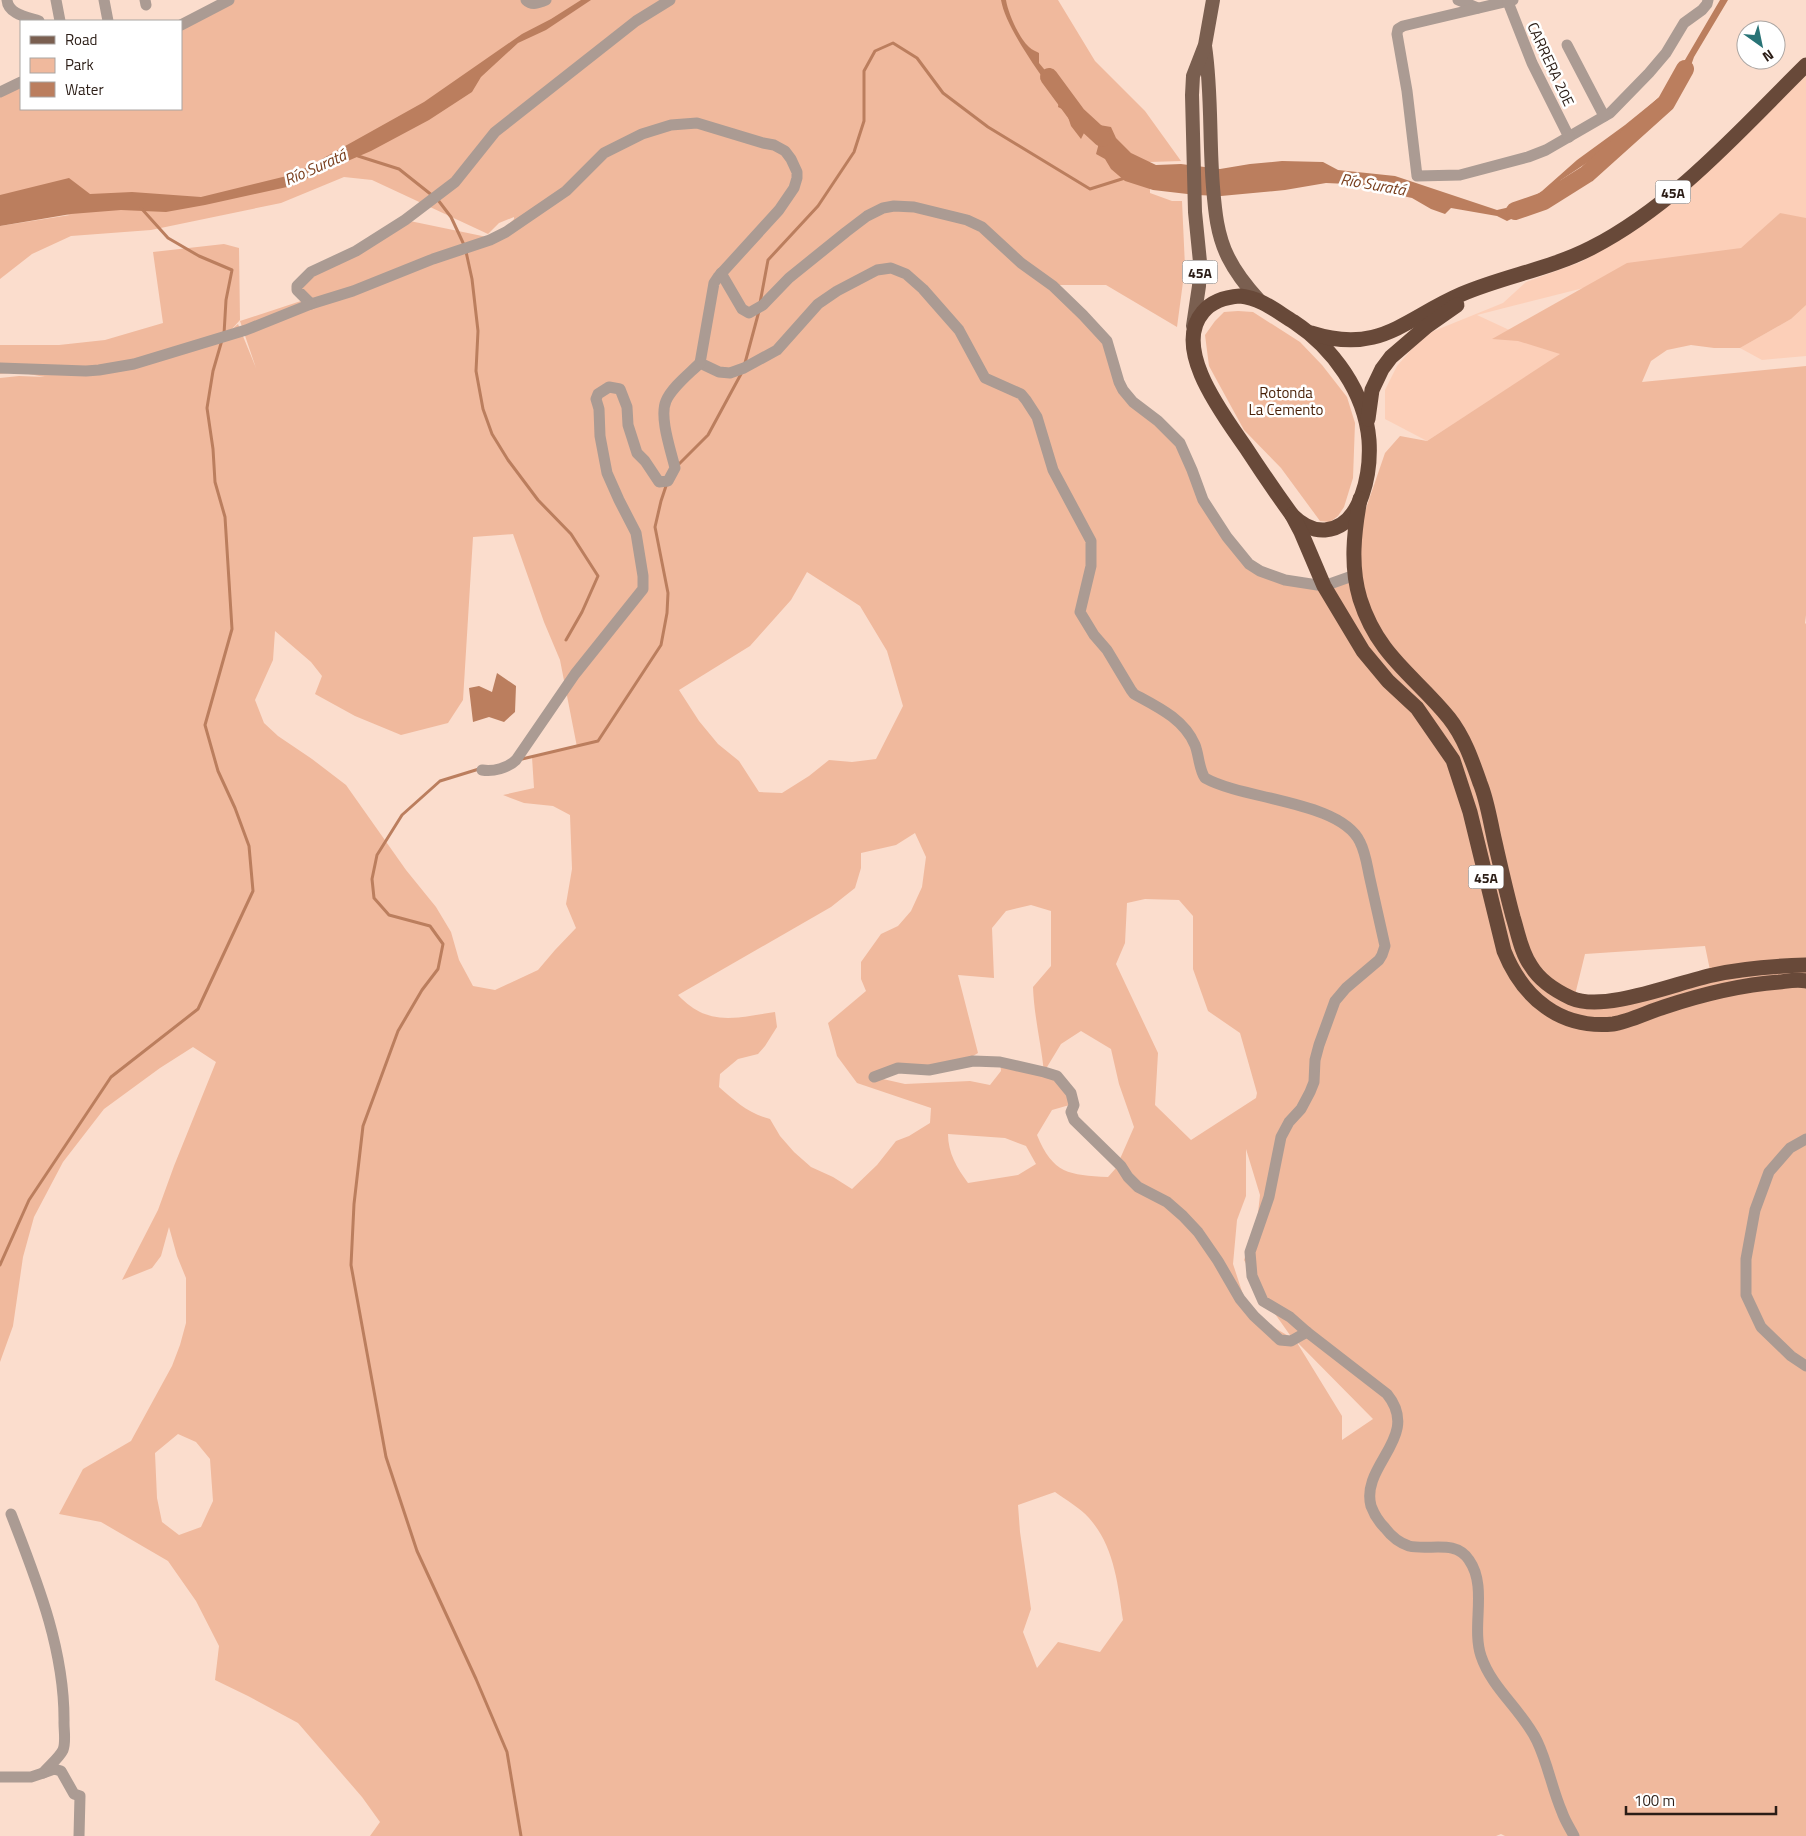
<svg xmlns="http://www.w3.org/2000/svg" width="1806" height="1836" font-family="'Titillium Web',sans-serif">
<style>
.built{fill:#fccfb8}
.green{fill:#f0b99d;fill-rule:evenodd}
.water{fill:#bb7e5e}
.lines{fill:none;stroke-linecap:round;stroke-linejoin:round}
.stream{stroke:#bb7e5e;stroke-width:3}
.river{stroke:#bb7e5e;stroke-width:18}
.minor{stroke:#ab9b93;stroke-width:11}
.major{stroke:#7a5f50;stroke-width:14}
.highway{stroke:#684939;stroke-width:15}
.labels{text-anchor:middle;dominant-baseline:central;stroke-width:5;stroke-linejoin:round;paint-order:stroke}
.shield{fill:#fff;stroke:#6b615c;stroke-width:1}
.shield-label{font-size:14px;font-weight:bold;fill:#2b1d16}
.street-label{font-size:15px;fill:#2b1d16;stroke:#fff}
.park-label{font-size:15px;fill:#471f06;stroke:#fff}
.water-label{font-size:16px;font-style:italic;fill:#783d1b;stroke:#fff}
</style>
<rect width="100%" height="100%" fill="#fbddcd"/>
<!-- built -->
<g class="built">
<polygon points="1806,76 1806,229 1780,213 1742,248 1477,315 1561,354 1427,441 1385,419 1385,390 1397,366 1424,335 1503,303 1526,282 1581,262 1617,240 1772,108"/>
<polygon points="1806,302 1806,356 1762,360 1740,348 1791,319"/>
</g>
<!-- green -->
<g class="green">
<path d="M229,0h829l37,61 50,50 36,50 -31,1v31l22,8h10l3,66 -8,60 -71,-42h-51l45,48 33,71 40,28 28,71 59,68 64,15 31,-11 8,-58 22,-64 15,-17 27,5 133,-87 -42,-13 -26,-2 135,-76 114,-15 39,-35 26,5v87l-15,14 -51,29h-26l-23,-3 -24,5 -16,11 -9,21 164,-16v249l-1,8 1,1v1212h-301l-4,-2 -5,2h-1126l10,-14 -18,-25 -64,-74 -50,-27 -33,-16 4,-34 -23,-45 -28,-40 -67,-39 -42,-8 24,-45 48,-28 41,-75 8,-21 6,-22v-45l-9,-22 -8,-29 -8,29 -9,12 -30,12 36,-70 16,-44 42,-104 -23,-15 -33,21 -56,41 -41,53 -29,55 -11,40 -10,69 -13,36v-984l19,-2 26,1 -27,-5 -18,2v-29h59l46,-5 58,-17 -10,-71 71,-8 15,4 1,72 -9,10 7,-6 18,44 -16,-47 64,-21 -8,-12 14,-15 95,-53 82,17 17,-8 10,-10v-2l-15,6 -11,11 -116,-54 -28,-3 -63,26 -130,27 -80,6 -39,18 -32,25v-53l70,-11 -70,-20v-103l21,-11v28h160v-84zM513,534l31,88 16,38 17,87 -45,10 2,31 -31,7 21,8 29,3 17,9 2,54 -6,35 10,24 -21,22 -17,20 -43,20 -22,-4 -14,-26 -8,-28 -15,-25 -30,-37 -60,-85 -34,-26 -34,-23 -14,-13 -9,-23 18,-40 2,-29 36,31 11,14 -7,18 40,22 46,19 47,-12 15,-23 10,-163zM807,572l53,34 27,45 16,55 -27,53 -24,3 -23,-2 -20,16 -27,17 -23,-1 -20,-31 -21,-17 -19,-23 -20,-31 71,-44 41,-46zM915,833l11,24 -4,30 -11,24 -13,15 -17,8 -20,28v17l5,12 -38,32 9,33 20,27 74,25 -1,15 -21,13 -13,5 -19,24 -25,24 -19,-12 -22,-10 -17,-15 -14,-16 -10,-17c-21,-5 -35,-18 -51,-32l1,-13 18,-15 20,-5 7,-8 12,-19 -2,-15c-40,6 -67,15 -97,-17l153,-88 24,-19 6,-20v-15l35,-8zM1145,899l34,1 14,16v53l15,42 32,22 17,60 -1,5 -65,42 -36,-35 3,-52 -42,-89 9,-21 2,-40zM1031,905l20,6v55l-18,21c1,29 8,56 11,85l17,-28 20,-13 30,18 8,35 15,43 -18,41 -8,9c-39,-2 -55,-3 -71,-42l15,-25 21,-6 -16,-28 -57,-14 1,9 -11,14 -20,-4 -65,3 -31,-7 25,-9 59,-3 20,-12 -20,-78 36,3 -2,-50 14,-17zM1705,946l6,29 -104,27 -33,-3 11,-45zM948,1134l57,4 21,8 10,18 -18,11 -50,8c-11,-15 -20,-30 -20,-49zM1246,1149l14,46 -3,27 -13,38 24,44 24,34 -43,-25 -16,-49 4,-44 9,-24zM1296,1341l77,78 -31,21v-24zM178,1434l18,8 14,17 3,42 -12,26 -22,8 -17,-13 -5,-24 -2,-45zM1055,1492c11,8 25,16 34,26 25,28 29,66 34,102l-23,32 -42,-10 -21,26 -14,-36 8,-23 -11,-77 -2,-27z"/>
<polygon points="1238,311 1253,312 1300,342 1322,365 1347,397 1355,423 1353,478 1344,507 1338,516 1330,522 1320,521 1281,468 1244,430 1209,366 1205,335 1215,321 1224,312"/>
</g>
<!-- water -->
<g class="water">
<polygon points="581,0 591,0 546,30 518,43 481,77 472,92 429,120 371,151 287,187 205,205 166,212 121,210 71,214 0,226 0,195 69,178 90,194 132,192 201,197 295,174 424,102 522,34 551,19"/>
<path d="M1001,0h5c2,13 13,38 23,47 3,3 7,4 10,6v10l24,29 -1,10 9,5 11,15 29,5 5,11 15,15 25,12 25,-1 39,5 30,-5 32,-3 41,1 15,8 57,6 102,34 26,-6 19,-13 35,-31 48,-35 37,-30 20,-30 38,-65h8l-34,57 -6,17 -17,17 -74,65 -36,24 -29,29 -25,12 -10,-5 -46,-8 -6,6 -14,-5 -19,-11 -64,-14 -22,-1 -41,7 -64,6 -25,-1 -43,-5 -28,-9 -14,-12 -6,-10 -9,-5 3,-11 -14,-12 -4,8 -10,-13 -5,-15 -8,-4 1,-6c-17,-25 -53,-72 -58,-101z"/>
<polygon points="497,673 516,686 515,712 504,722 489,717 473,722 469,688 479,686 492,692"/>
</g>
<g class="lines">
<!-- stream -->
<g class="stream">
<polyline points="358,156 399,169 433,196"/>
<polyline points="438,200 451,217 465,247 472,279 478,331 476,371 483,409 492,434 508,460 538,500 571,534 598,576 582,612 566,640"/>
<polyline points="141,208 168,238 199,256 232,270 226,300 224,334"/>
<polyline points="760,303 768,260 818,206 854,152 864,121 864,71 875,51 893,43 917,58 943,93 988,127 1090,189 1125,178"/>
<polyline points="745,363 759,311"/>
<polyline points="677,466 708,435 741,374"/>
<polyline points="522,759 598,741 661,645 667,613 668,593 655,527 661,501 667,483"/>
<polyline points="479,769 440,781 402,815 377,855 372,879 374,898 389,915 430,926 443,944 438,969 422,990 398,1031 363,1126 354,1204 351,1265 386,1457 417,1551 476,1679 507,1752 521,1836"/>
<polyline points="0,1265 29,1200 111,1077 198,1009 253,891 249,846 235,808 218,771 205,725 232,629 225,517 215,482 213,449 207,408 213,371 222,340"/>
</g>
<!-- river -->
<g class="river">
<polyline points="1049,77 1077,115 1102,138"/>
<polyline points="1515,211 1544,201 1587,174 1666,103 1685,69"/>
</g>
<!-- minor -->
<g class="minor">
<path d="M7,0c1,14 20,17 32,21"/>
<polyline points="56,0 60,21"/>
<polyline points="104,0 108,21"/>
<polyline points="145,0 146,5"/>
<path d="M526,0c6,6 13,3 20,0"/>
<path d="M670,0l-34,21 -141,111 -40,50 -50,38 -49,31 -45,21 -14,14v4l14,14 42,-13 80,-32 57,-19 16,-8 60,-41 38,-38 38,-19 29,-9 26,-2 66,20 11,2 11,6 6,8 6,13v6l-3,10 -15,22 -61,67 -4,6 -14,80 19,9 11,1 14,-5 33,-18 41,-46 19,-13 40,-21 14,-2 15,6 17,15 36,41 26,48 36,16 5,6 11,17 16,53 38,71v25l-11,46 14,23 13,15 24,40 3,4c24,13 50,25 61,51 4,10 4,25 10,33 39,22 136,23 155,64 6,12 7,24 10,37 5,22 10,45 15,67l-3,9 -3,5 -33,28 -11,13 -16,44 -4,15 -1,22 -4,10 -9,17 -12,13 -8,15 -12,60 -19,55 2,24 11,25 27,16 17,15 80,62c35,43 -27,71 -16,112 3,8 8,16 14,22 6,8 15,15 24,18 21,5 46,-7 60,14 19,27 2,66 12,96 11,33 41,54 56,85 11,23 15,48 25,71 3,9 8,16 12,24"/>
<polyline points="1458,0 1478,8"/>
<polyline points="1513,0 1403,26 1398,29 1397,34 1407,91 1417,176 1460,175 1528,157 1546,150 1610,113 1649,73 1666,53 1684,23 1702,10 1707,4 1708,0"/>
<polyline points="1508,2 1532,63 1569,137"/>
<polyline points="181,25 229,0"/>
<polyline points="1567,45 1604,116"/>
<polyline points="0,92 21,82"/>
<polyline points="721,273 742,309 749,313 763,305 789,278 846,232 867,216 883,208 894,206 914,207 967,220 982,227 1021,263 1053,286 1083,315 1107,341 1119,382 1123,390 1133,402 1158,421 1180,443 1192,470 1203,500 1227,537 1249,564 1260,571 1285,580 1324,586 1355,575"/>
<polyline points="0,368 86,371 99,370 134,364 246,330 311,304"/>
<path d="M482,770c11,2 26,-2 34,-10l59,-86 68,-85v-13l-7,-43 -17,-33 -12,-27 -7,-37 -1,-27 -3,-10 2,-5 11,-7 11,2 7,18 1,18 9,28 8,8 14,21 9,-1 7,-13c-4,-17 -16,-51 -9,-67 6,-14 23,-27 34,-38"/>
<polyline points="874,1077 898,1068 929,1070 973,1061 1000,1062 1044,1072 1057,1076 1071,1093 1074,1105 1071,1112 1074,1120 1121,1166 1128,1177 1138,1187 1167,1202 1183,1216 1198,1232 1218,1261 1240,1299 1254,1316 1280,1340 1291,1341 1307,1332"/>
<polyline points="1806,1139 1790,1148 1769,1172 1755,1210 1746,1259 1746,1295 1761,1327 1791,1356 1806,1366"/>
<path d="M11,1514c26,67 54,136 53,209 0,8 2,20 -1,27 -4,8 -14,16 -20,23l11,-4 7,2 13,23 6,2 -1,40"/>
<polyline points="0,1777 31,1777 43,1773"/>
</g>
<!-- major -->
<g class="major">
<path d="M1205,46c7,47 4,94 8,141 2,24 4,48 15,70 8,16 19,30 31,43"/>
<polyline points="1193,326 1199,286 1200,262 1195,212 1192,95 1193,76 1205,45 1213,0"/>
</g>
<!-- highway -->
<g class="highway">
<path d="M1240,296c21,2 36,15 54,26 39,26 71,70 75,118 2,30 -6,87 -44,90 -14,1 -24,-6 -33,-15 -16,-22 -31,-44 -46,-67 -21,-31 -75,-99 -43,-136 9,-11 23,-15 37,-16z"/>
<path d="M1311,333c69,22 93,-14 151,-39 42,-18 88,-25 129,-46 84,-43 149,-118 215,-183"/>
<polyline points="1368,419 1372,390 1382,369 1391,357 1427,326 1457,305"/>
<path d="M1360,499c-6,33 -10,67 0,100 18,57 54,76 89,119 15,19 23,42 31,65 7,17 10,37 14,55 6,26 12,53 19,79 5,16 8,35 18,49 9,15 25,25 40,32 34,15 107,-16 142,-23 31,-7 62,-9 93,-10"/>
<path d="M1292,515l9,17 23,54 39,65 25,30 29,27 36,52 17,52 34,139c19,47 56,78 109,73 15,-2 35,-12 51,-17 36,-12 76,-22 115,-25 9,-1 18,-3 27,-1"/>
</g>
</g>
<g class="labels">
<!-- shield labels -->
<g class="shield">
<rect x="1655.5" y="180.5" width="35" height="23" rx="4"/>
<rect x="1182.5" y="260.5" width="35" height="23" rx="4"/>
<rect x="1468.5" y="865.5" width="35" height="23" rx="4"/>
</g>
<g class="shield-label">
<text x="1673" y="192">45A</text>
<text x="1200" y="272">45A</text>
<text x="1486" y="877">45A</text>
</g>
<!-- street labels -->
<g class="street-label">
<text transform="translate(1551 64) rotate(65)">CARRERA 20E</text>
</g>
<!-- park labels -->
<g class="park-label">
<text x="1286" y="392">Rotonda<tspan x="1286" dy="17">La Cemento</tspan></text>
</g>
<!-- water labels -->
<g class="water-label">
<text transform="translate(315 167) rotate(-24)">Río Suratá</text>
<text transform="translate(1373 184) rotate(10)">Río Suratá</text>
</g>
</g>
<!-- legend -->
<rect x="20" y="20" width="162" height="90" fill="#ffffff" stroke="#aaa5a2"/>
<rect x="30" y="36" width="25" height="8" fill="#7a5f50" stroke="#aaa5a2"/>
<text x="65" y="45" font-size="15" fill="#2b1d16">Road</text>
<rect x="30" y="58" width="25" height="15" fill="#f0b99d" stroke="#aaa5a2"/>
<text x="65" y="70" font-size="15" fill="#2b1d16">Park</text>
<rect x="30" y="82" width="25" height="15" fill="#bb7e5e" stroke="#aaa5a2"/>
<text x="65" y="95" font-size="15" fill="#2b1d16">Water</text>
<!-- north arrow -->
<g transform="translate(1761 45) rotate(147)"><circle r="24" fill="#ffffff" stroke="#aaa5a2"/>
<path d="M0-4L9 19L0 12L-9 19Z" fill="#287376"/>
<text y="-8" font-size="14" font-weight="bold" text-anchor="middle" fill="#2b1d16">N</text>
</g>
<!-- scale -->
<path d="M1626 1806v8h150v-8" fill="none" stroke="#2b1d16" stroke-width="2.5"/>
<text x="1634" y="1806" font-size="15" fill="#2b1d16" stroke="#ffffff" stroke-width="4" paint-order="stroke">100 m</text>
</svg>
